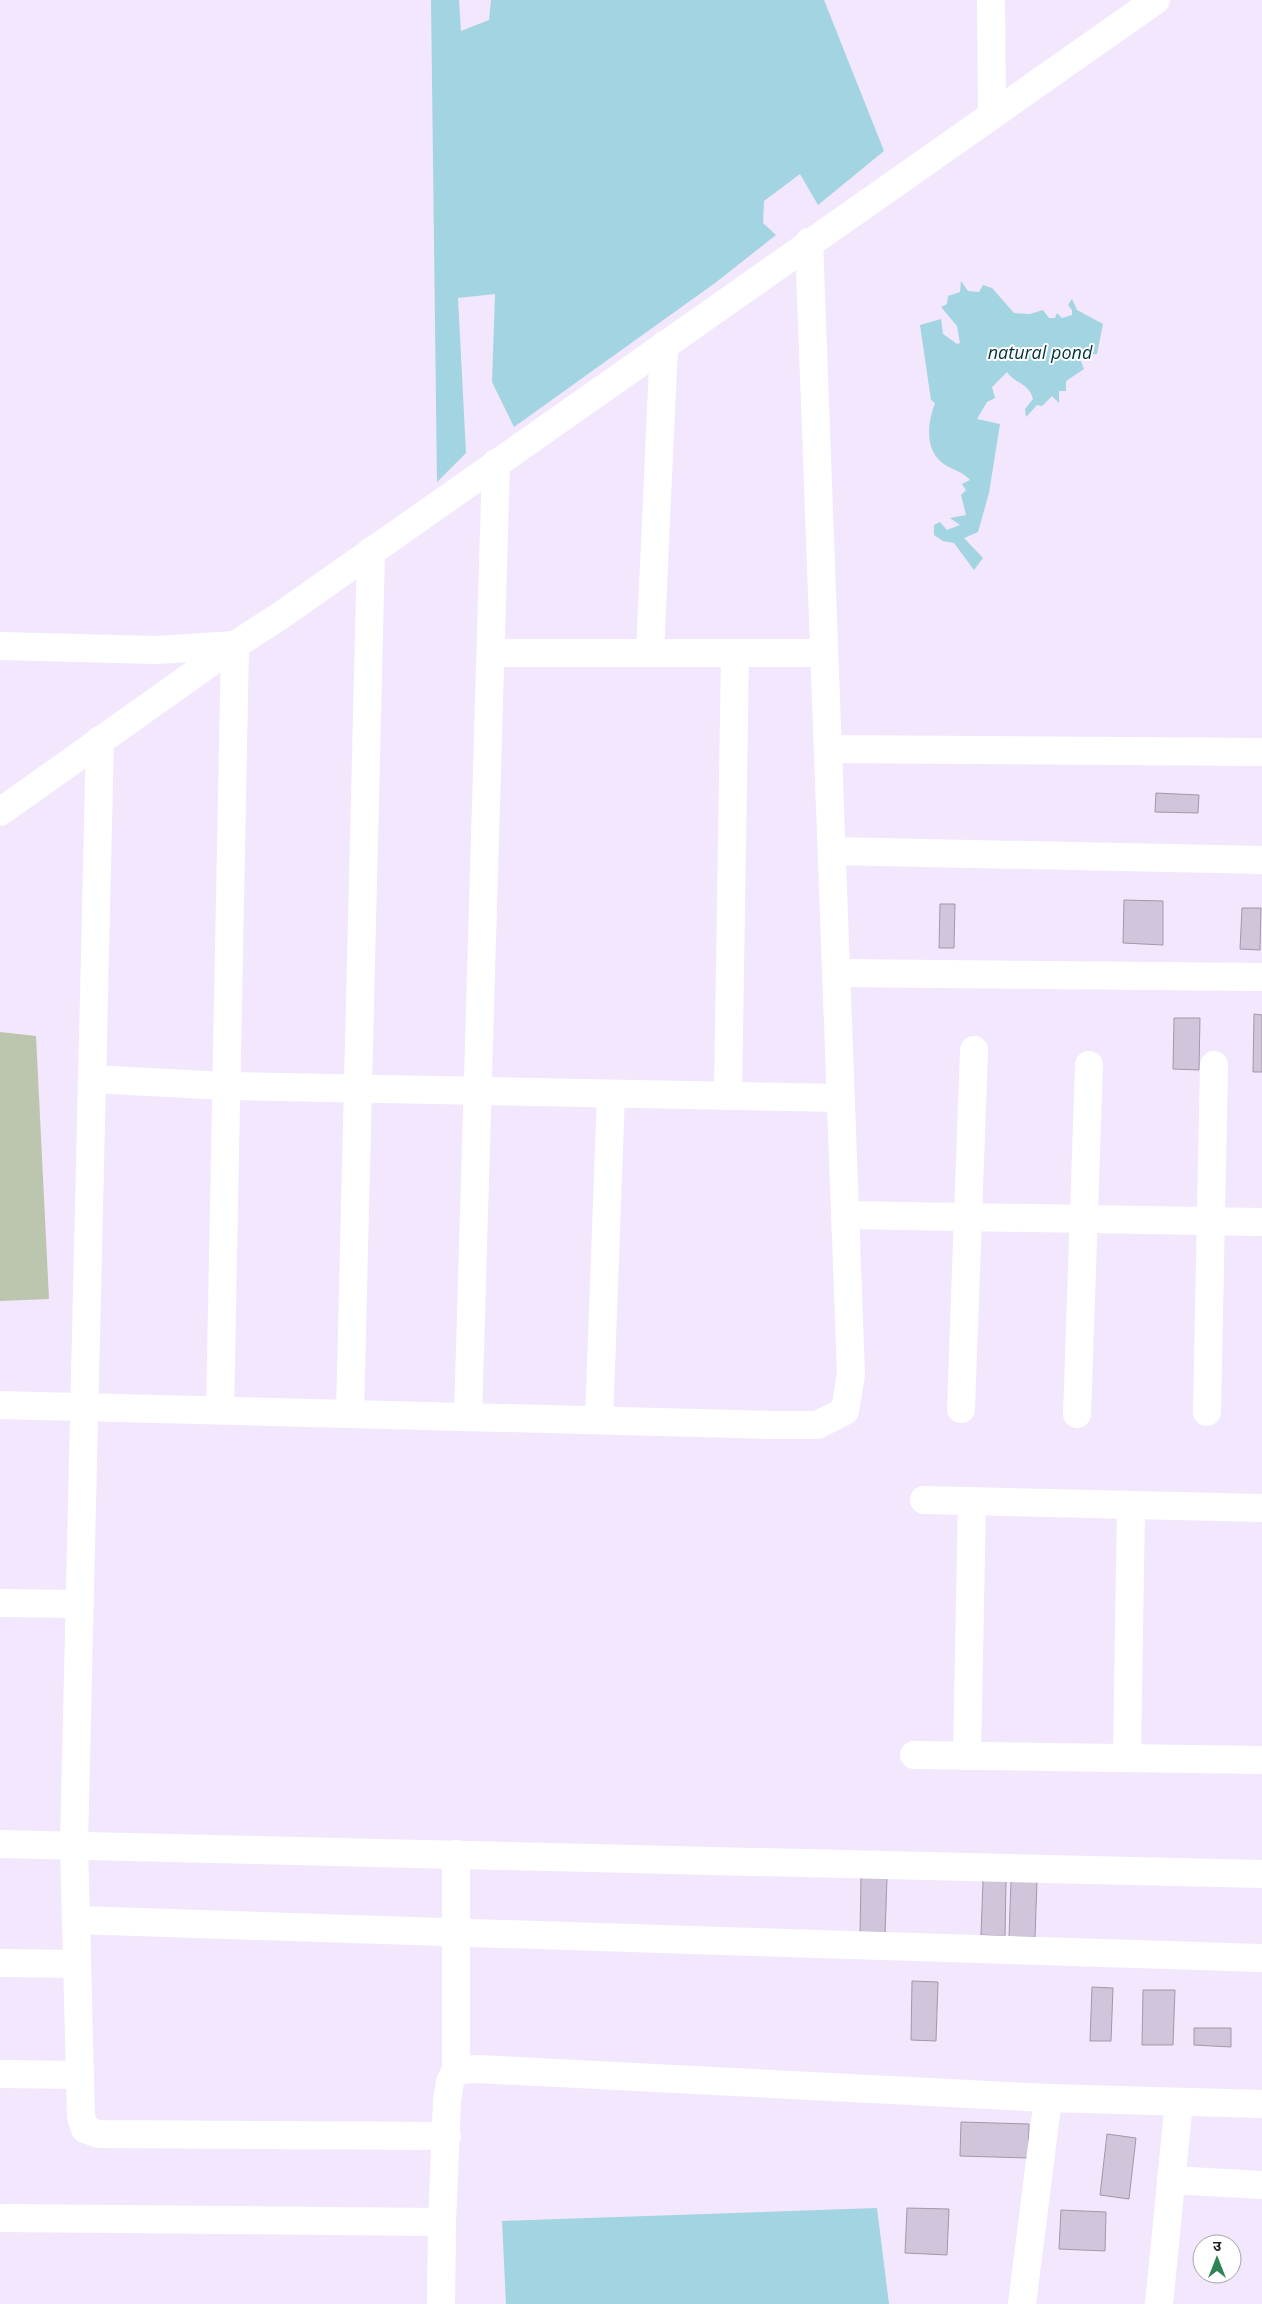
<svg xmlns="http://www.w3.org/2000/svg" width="1262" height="2304" font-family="'Open Sans','Noto Sans Devanagari',sans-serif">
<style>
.green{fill:#bcc5ad}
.water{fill:#a2d4e2}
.building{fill:#d0c5da;stroke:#a297ab}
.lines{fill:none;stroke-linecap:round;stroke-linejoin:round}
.minor{stroke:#fff;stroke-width:28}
.labels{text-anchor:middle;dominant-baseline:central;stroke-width:4;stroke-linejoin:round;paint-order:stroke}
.water-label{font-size:18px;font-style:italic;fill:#03333d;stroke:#fff}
</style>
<rect width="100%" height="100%" fill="#f2e7fc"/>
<!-- green -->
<polygon class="green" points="0,1032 36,1036 49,1299 0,1301"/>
<!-- water -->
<g class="water">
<polygon points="431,0 459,0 461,31 489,20 491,0 824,0 884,151 818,205 800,174 764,201 763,223 776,235 715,283 514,427 492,382 495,294 458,298 466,453 437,482"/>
<path d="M961,281l7,10 11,1 4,-7 9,3 22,25 16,1 13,-4 6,8h6l2,-5 5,5 10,-3v-5l-4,-5 4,-6 5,11 26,14 -6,30 -18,2 5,13 -18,12v10h-7v12l-7,-7 -10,10 -5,-1 -11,12 -1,-8 8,-10c-4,-16 -19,-16 -26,-27l-15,15 3,11 -8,4 -10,17 23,5 -11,69 -11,39 -14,6 19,20 -9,12 -20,-27 -11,-2 -9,-6v-10l6,-3 7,8 13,-5 -10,-7 16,-3 -5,-20 5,-5 -4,-6 8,-4c-7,-8 -14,-9 -23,-14 -23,-13 -20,-42 -12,-63l-4,-3 -11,-75 21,-6 2,15 14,10 3,-1 -3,-17 -16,-19 6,-3 1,-8 12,-4z"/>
<polygon points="877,2208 889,2304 506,2304 502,2221"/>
</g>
<!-- building -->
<g class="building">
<polygon points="1156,793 1199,795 1198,813 1155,812"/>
<polygon points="1124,900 1163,901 1163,945 1123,943"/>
<polygon points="940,904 955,904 954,948 939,948"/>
<polygon points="1242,908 1261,908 1260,950 1240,949"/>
<polygon points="1254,1014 1262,1015 1262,1072 1253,1072"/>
<polygon points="1174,1018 1200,1018 1199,1070 1173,1069"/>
<polygon points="861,1877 887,1878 885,1935 860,1935"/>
<polygon points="983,1880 1006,1881 1005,1936 981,1935"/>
<polygon points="1011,1880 1037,1881 1035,1937 1009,1937"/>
<polygon points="912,1981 938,1982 936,2041 911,2040"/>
<polygon points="1092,1987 1113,1988 1111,2041 1090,2041"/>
<polygon points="1143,1990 1175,1990 1173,2045 1142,2045"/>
<polygon points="1194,2028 1231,2028 1231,2047 1194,2045"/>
<polygon points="961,2122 1029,2124 1028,2158 960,2156"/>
<polygon points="1107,2134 1136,2138 1129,2199 1100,2195"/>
<polygon points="907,2208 949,2209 947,2255 905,2253"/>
<polygon points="1061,2210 1106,2212 1105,2251 1059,2249"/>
</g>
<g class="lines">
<!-- minor -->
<g class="minor">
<polyline points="991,0 992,114"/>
<polyline points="0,646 156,650 235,645 280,616 1156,0"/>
<polyline points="491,653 824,653"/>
<polyline points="650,653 664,345"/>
<polyline points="100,740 74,1844 81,2117 85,2129 98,2134 447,2136"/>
<polyline points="828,749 1262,752"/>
<polyline points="0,812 235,645"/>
<polyline points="832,851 1262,860"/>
<polyline points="837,973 1262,977"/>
<polyline points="92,1079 226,1086 841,1098"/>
<polyline points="728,1096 735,653"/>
<polyline points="845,1215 1262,1222"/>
<polyline points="0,1405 775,1425 817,1425 845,1411 851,1374 809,242"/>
<polyline points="961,1409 974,1050"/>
<polyline points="220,1410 235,645"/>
<polyline points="1207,1412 1214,1065"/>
<polyline points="350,1414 371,551"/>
<polyline points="1077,1414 1089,1065"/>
<polyline points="468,1417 496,463"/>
<polyline points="599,1420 611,1094"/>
<polyline points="924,1500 1262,1508"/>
<polyline points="0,1603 80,1604"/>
<polyline points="914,1755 1262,1760"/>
<polyline points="967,1756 972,1501"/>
<polyline points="1127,1758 1131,1505"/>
<polyline points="0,1844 1262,1874"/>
<path d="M76,1920c395,11 791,28 1186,38"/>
<polyline points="0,1963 77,1964"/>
<polyline points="456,2070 456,1854"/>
<polyline points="0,2074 80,2075"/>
<polyline points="1171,2180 1262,2185"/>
<polyline points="0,2218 442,2222"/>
<polyline points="441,2304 442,2222 447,2101 450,2082 456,2070 478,2069 1048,2098 1262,2104"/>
<polyline points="1022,2304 1048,2098"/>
<polyline points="1159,2304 1179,2102"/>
</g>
</g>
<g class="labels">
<!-- water labels -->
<g class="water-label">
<text x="1040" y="352">natural pond</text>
</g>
</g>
<!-- north arrow -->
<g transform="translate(1217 2259)"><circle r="24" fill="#ffffff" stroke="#a6a4a7"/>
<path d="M0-4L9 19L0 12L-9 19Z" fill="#308355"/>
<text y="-8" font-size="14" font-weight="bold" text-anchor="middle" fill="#201c23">उ</text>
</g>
</svg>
